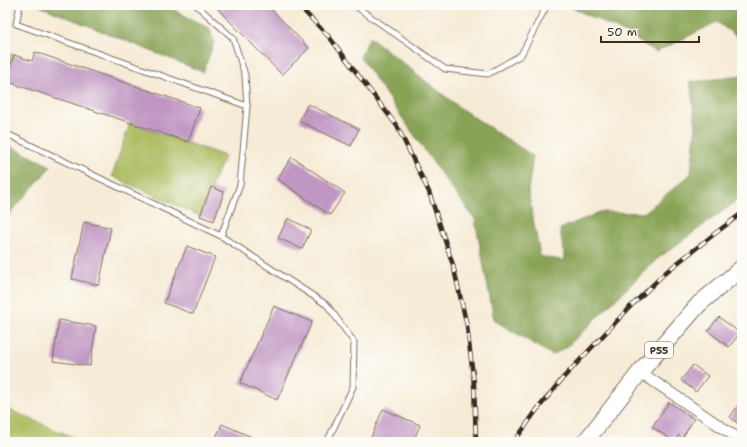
<svg xmlns="http://www.w3.org/2000/svg" width="747" height="447" font-family="'Shantell Sans',sans-serif">
<style>
.green{fill:#abbb5e;stroke:#73723e}
.forest{fill:#88a355;stroke:#62663a}
.building{fill:#c096c3}
.lines{fill:none;stroke-linecap:round;stroke-linejoin:round}
.service-casing{stroke:#7c6e5e;stroke-width:7}
.minor-casing{stroke:#7c6e5e;stroke-width:12}
.primary-casing{stroke:#7c6e5e;stroke-width:18}
.service{stroke:#fff;stroke-width:5}
.minor{stroke:#fff;stroke-width:10}
.primary{stroke:#fff;stroke-width:16}
.rail-casing{stroke:#3b2a1e;stroke-width:4.5}
.rail{stroke:#fdfcf7;stroke-width:3;stroke-dasharray:9;stroke-linecap:butt}
.labels{text-anchor:middle;dominant-baseline:central;stroke-width:3;stroke-linejoin:round;paint-order:stroke}
.shield{fill:#fdfcf7;stroke:#75695f;stroke-width:1}
.shield-label{font-size:10px;font-weight:bold;fill:#3b2a1e}
</style>
<rect width="100%" height="100%" fill="#fdfcf7"/>
<filter id="ink" filterUnits="userSpaceOnUse"><feTurbulence type="fractalNoise" baseFrequency=".025" numOctaves="2"/><feDisplacementMap in="SourceGraphic" scale="8" xChannelSelector="R" yChannelSelector="G"/><feConvolveMatrix kernelMatrix="1 2 1 2 8 2 1 2 1" color-interpolation-filters="sRGB"/></filter>
<filter id="wash" filterUnits="userSpaceOnUse"><feTurbulence type="fractalNoise" baseFrequency=".012" numOctaves="4" result="noise"/><feDisplacementMap in="SourceGraphic" scale="16" xChannelSelector="R" yChannelSelector="G"/><feGaussianBlur stdDeviation="0.9" result="paint"/><feColorMatrix in="noise" values="0 0 0 0 0 0 0 0 0 0 0 0 0 0 0 0 0 1.4 0 .05"/><feComposite in="paint" operator="in"/></filter>
<g filter="url(#wash)">
<rect width="100%" height="100%" fill="#f6ebd6"/>
<!-- green -->
<g class="green">
<polygon points="5,52 14,55 5,80"/>
<polygon points="130,123 225,156 211,187 200,216 112,176"/>
<polygon points="5,408 84,442 5,442"/>
</g>
<!-- forest -->
<g class="forest">
<polygon points="37,5 165,5 210,29 214,43 203,72"/>
<polygon points="568,5 742,5 742,40 717,22 656,52 622,31 568,6"/>
<polygon points="370,37 460,108 533,156 528,191 540,256 565,261 560,229 600,212 644,213 691,174 696,125 690,82 742,76 742,197 657,259 567,347 552,355 494,320 475,219 444,178 360,57"/>
<polygon points="5,144 51,166 7,217 5,222"/>
</g>
<g id="blocks">
<!-- building -->
<g class="building">
<polygon points="214,5 267,5 309,48 282,75"/>
<polygon points="35,52 200,108 188,142 5,81 14,55 32,61"/>
<polygon points="308,104 359,129 351,146 299,121"/>
<polygon points="292,157 345,193 330,215 277,179"/>
<polygon points="211,187 224,192 214,221 200,216"/>
<polygon points="288,218 311,230 302,249 278,238"/>
<polygon points="84,222 111,228 99,285 72,279"/>
<polygon points="187,246 215,257 193,314 164,303"/>
<polygon points="274,306 312,322 277,400 240,383"/>
<polygon points="719,317 740,333 729,347 708,331"/>
<polygon points="59,320 96,326 90,366 53,361"/>
<polygon points="693,365 708,376 696,392 681,380"/>
<polygon points="742,400 742,425 741,426 730,417"/>
<polygon points="669,402 694,419 682,438 679,435 675,442 652,427"/>
<polygon points="383,409 420,425 413,442 369,442"/>
<polygon points="222,424 263,442 214,442"/>
</g>
</g>
</g>
<g filter="url(#ink)">
<use href="#blocks" fill-opacity="0" stroke="#7c6e5e" stroke-width="1"/>
<g class="lines">
<!-- service casing -->
<g class="service-casing">
<g id="service">
<polyline points="20,5 16,24 247,106 240,185 221,236"/>
<polyline points="196,5 233,38 245,75 247,106"/>
<polyline points="354,5 445,69 488,74 521,55 547,5"/>
<polyline points="5,133 221,236 327,305 354,342 353,387 327,442"/>
</g>
</g>
<!-- minor casing -->
<g class="minor-casing">
<polyline id="minor" points="640,372 742,441"/>
</g>
<!-- primary casing -->
<g class="primary-casing">
<polyline id="primary" points="585,442 640,372 699,304 742,268"/>
</g>
<!-- service -->
<use href="#service" class="service"/>
<!-- minor -->
<use href="#minor" class="minor"/>
<!-- primary -->
<use href="#primary" class="primary"/>
<!-- rail casing -->
<g class="rail-casing">
<g id="rail">
<polyline points="298,5 330,38 397,126 429,192 453,265 467,326 474,384 476,442"/>
<polyline points="514,442 536,411 563,378 630,307 666,272 713,235 742,213"/>
</g>
</g>
<!-- rail -->
<use href="#rail" class="rail"/>
</g>
</g>
<g class="labels">
<!-- shield labels -->
<rect class="shield" x="645" y="342" width="28" height="16" rx="3"/>
<g class="shield-label">
<text x="659" y="350">Р55</text>
</g>
</g>
<!-- margin -->
<rect width="747" height="447" fill="none" stroke="#fdfcf7" stroke-width="20"/>
<!-- scale -->
<path d="M601 36v6h98v-6" fill="none" stroke="#3b2a1e" stroke-width="2"/>
<text x="607" y="36" font-size="12" fill="#3b2a1e" stroke="#fdfcf7" stroke-width="3" paint-order="stroke">50 m</text>
</svg>
